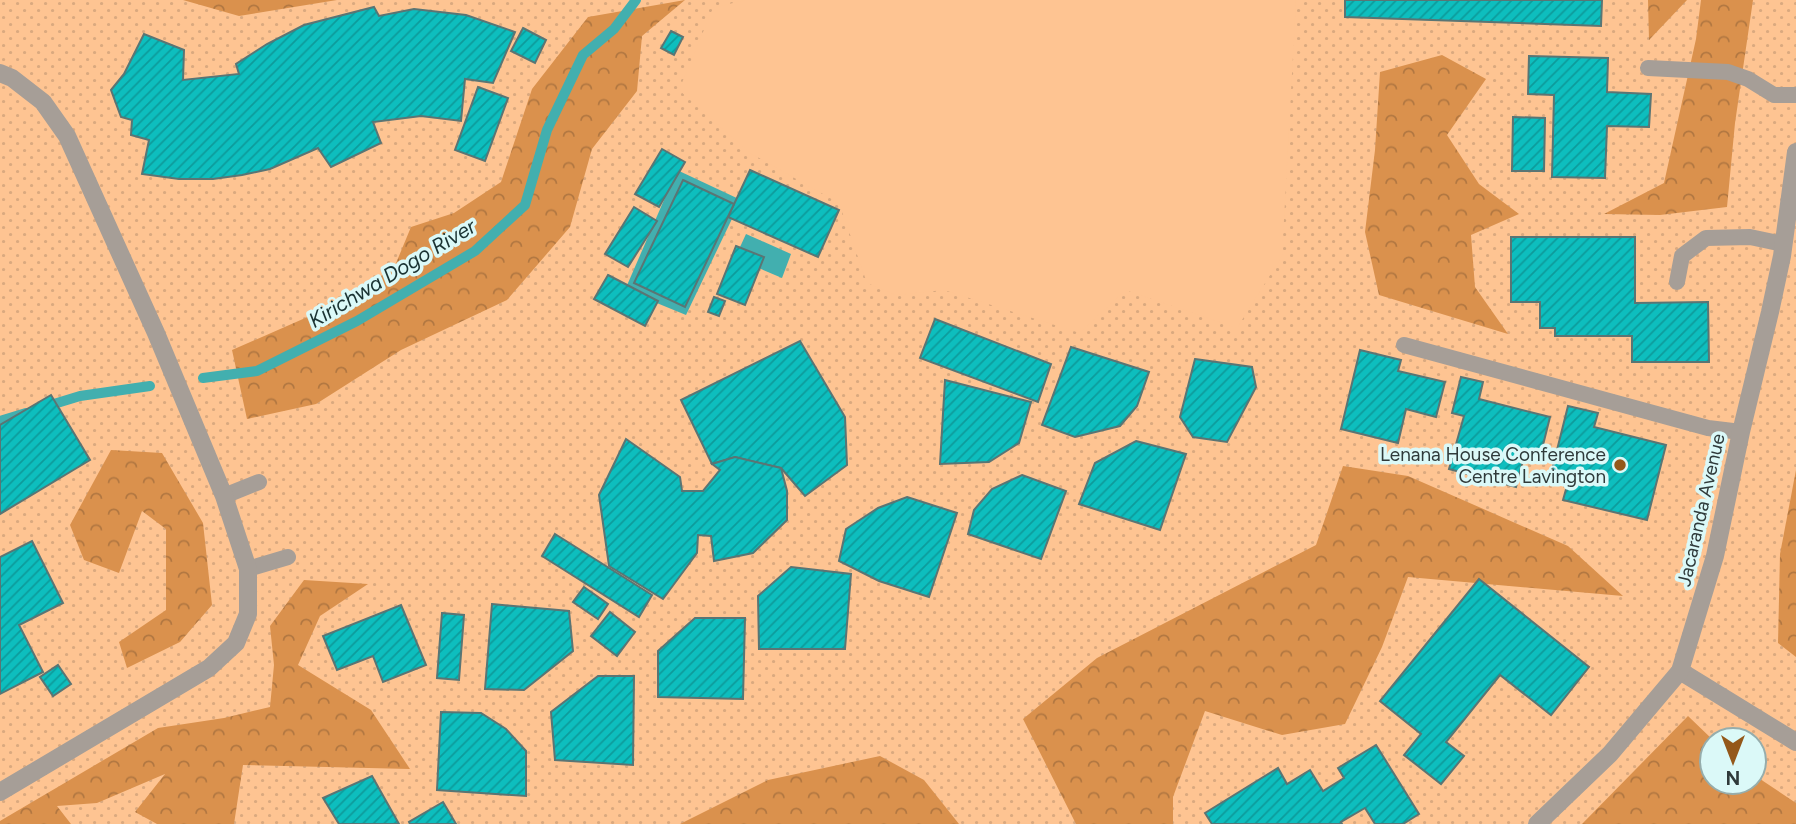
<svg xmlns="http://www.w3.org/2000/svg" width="1796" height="824" font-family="Figtree,sans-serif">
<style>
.green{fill:url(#green-dots);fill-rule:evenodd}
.forest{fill:url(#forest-crowns)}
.pitch{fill:#fec492}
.water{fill:#42afaf}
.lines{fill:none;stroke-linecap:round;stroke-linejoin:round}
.stream{stroke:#42afaf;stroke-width:10}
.building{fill:url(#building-hatch);stroke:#5a7574;stroke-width:2}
.service{stroke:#a69e97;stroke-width:16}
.minor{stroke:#a69e97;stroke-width:18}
.poi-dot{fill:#94581a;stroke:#dbf9f8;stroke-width:2.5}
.labels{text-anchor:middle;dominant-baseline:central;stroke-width:7;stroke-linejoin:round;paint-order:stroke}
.poi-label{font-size:19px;fill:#2f3a3a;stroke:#dbf9f8;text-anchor:end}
.street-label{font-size:19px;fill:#2f3a3a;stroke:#dbf9f8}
.water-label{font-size:21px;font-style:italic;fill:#1a3232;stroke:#dbf9f8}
</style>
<defs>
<pattern id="green-dots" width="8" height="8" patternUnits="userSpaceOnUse" patternTransform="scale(1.75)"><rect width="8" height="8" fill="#fec492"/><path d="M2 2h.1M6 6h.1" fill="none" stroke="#daa97f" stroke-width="1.8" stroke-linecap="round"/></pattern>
<pattern id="forest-crowns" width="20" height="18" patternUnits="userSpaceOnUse" patternTransform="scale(1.75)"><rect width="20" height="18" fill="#da914d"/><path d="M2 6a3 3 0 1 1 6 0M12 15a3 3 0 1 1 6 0" fill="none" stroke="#b17741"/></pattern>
<pattern id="building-hatch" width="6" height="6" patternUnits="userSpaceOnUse" patternTransform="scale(1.75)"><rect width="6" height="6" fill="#0dbebe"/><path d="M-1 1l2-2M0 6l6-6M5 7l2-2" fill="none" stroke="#0d9b9b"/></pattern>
</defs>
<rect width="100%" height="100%" fill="#ceebea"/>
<!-- green -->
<path class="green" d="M0,0h1796v824h-1796zM1712,740h42v42h-42z"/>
<!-- forest -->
<g class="forest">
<polygon points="183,0 337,0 239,16"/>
<polygon points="685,0 642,36 637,91 592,149 570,227 507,300 401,350 316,404 247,419 232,350 328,308 394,268 411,227 454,213 501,182 532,89 588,17"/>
<polygon points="1648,0 1687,0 1649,40"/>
<polygon points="1701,0 1753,0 1735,123 1727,207 1660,215 1604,214 1664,183 1696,39"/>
<polygon points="1442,55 1486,79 1447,135 1479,184 1519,214 1471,235 1475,287 1508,334 1379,295 1365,232 1375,150 1380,72"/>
<polygon points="111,450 162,453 203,523 212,605 180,642 127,668 119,642 166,610 166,529 142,511 119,573 84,560 70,525"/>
<polygon points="1343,466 1408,476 1568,546 1623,596 1408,577 1382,647 1345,724 1282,735 1205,711 1173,797 1173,824 1076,824 1023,719 1097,658 1316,545"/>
<polygon points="1796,470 1796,657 1778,643 1780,554"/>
<polygon points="304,580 368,584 320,616 298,665 371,710 410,769 243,765 234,824 157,824 135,812 165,774 97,803 57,806 71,824 0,824 0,821 158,728 224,718 270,707 274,665 270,626"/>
<polygon points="1688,716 1713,740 1712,782 1754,782 1754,775 1796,803 1796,824 1582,824"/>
<polygon points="880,756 924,780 959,824 680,824 768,780"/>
</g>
<!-- pitch -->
<polygon class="pitch" points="745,0 1296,0 1282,256 1237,328 1125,290 1080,333 944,290 896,295 867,283 839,203 750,153 679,90 713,8"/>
<!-- water -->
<g class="water">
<polygon points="677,170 741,200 686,315 625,290"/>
<polygon points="746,234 791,254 782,278 735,258"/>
</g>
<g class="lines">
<!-- stream -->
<g class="stream">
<polyline points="203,378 257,371 357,321 475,251 525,205 547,130 583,55 614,29 636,0"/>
<polyline points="44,407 80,396 150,386"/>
<polyline points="0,421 26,413"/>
</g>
</g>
<!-- building -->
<g class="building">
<polygon points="1345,0 1602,0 1601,26 1345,17"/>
<polygon points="374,7 379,16 414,9 466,15 515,32 493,83 465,79 461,121 421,116 373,122 381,143 331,167 318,148 270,169 242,175 213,179 179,179 142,174 149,140 131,135 132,120 121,117 111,90 124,74 144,34 184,50 183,80 239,74 236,64 267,44 304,25"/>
<polygon points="523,28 546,40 535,63 511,51"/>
<polygon points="671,31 683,37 674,55 661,48"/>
<polygon points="1529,56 1608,58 1607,92 1651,94 1649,127 1607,126 1605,178 1552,177 1554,95 1528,94"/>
<polygon points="478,87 508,98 485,161 455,150"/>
<polygon points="1513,117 1545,118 1544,171 1512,171"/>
<polygon points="662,149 685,162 659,207 635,194"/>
<polygon points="750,170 839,210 818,257 728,217"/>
<polygon points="683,180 734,204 685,307 634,283"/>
<polygon points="634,207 657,221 628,267 605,254"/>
<polygon points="1511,237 1635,237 1635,303 1708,302 1709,362 1632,362 1632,336 1555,336 1555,328 1540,328 1540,302 1511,302"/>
<polygon points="736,246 764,257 745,305 717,294"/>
<polygon points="608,275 658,301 645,326 594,299"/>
<polygon points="714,297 725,301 719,316 708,312"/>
<polygon points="935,319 1051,364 1038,402 920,358"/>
<polygon points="800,341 845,417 847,465 805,496 781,468 735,457 712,464 681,400"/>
<polygon points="1071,347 1149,372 1137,406 1120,426 1075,437 1042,425"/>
<polygon points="1360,350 1401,360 1398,371 1445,382 1436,417 1406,409 1398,443 1341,429"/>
<polygon points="1195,359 1252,367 1256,387 1227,442 1193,437 1180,417"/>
<polygon points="1461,377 1483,382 1479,399 1550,417 1540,457 1525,453 1516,487 1449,469 1464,416 1452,413"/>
<polygon points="945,380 1031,402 1019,443 989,462 940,464"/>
<polygon points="51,395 90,460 0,514 0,425"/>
<polygon points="1568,406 1598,413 1594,427 1666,445 1647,520 1563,500 1570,475 1552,470"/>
<polygon points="626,439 680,477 682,491 703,491 720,470 712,464 735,457 781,468 787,491 787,520 753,553 714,561 711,536 698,535 697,553 663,599 609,566 599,495"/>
<polygon points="1136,441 1186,454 1160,530 1079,504 1095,463"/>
<polygon points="1022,475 1066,491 1041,559 968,534 974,510 992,489"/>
<polygon points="907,497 957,513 929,597 879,581 839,561 846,529 878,508"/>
<polygon points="555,534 652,595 639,617 542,556"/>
<polygon points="32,541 63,603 19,625 43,672 0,694 0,557"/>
<polygon points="791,567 851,574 845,649 759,649 758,596"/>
<polygon points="1479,579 1589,667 1551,715 1500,675 1446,742 1464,756 1441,784 1404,755 1421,734 1380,701"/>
<polygon points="584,587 608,604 598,619 573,602"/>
<polygon points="492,604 569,611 573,651 524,690 485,689"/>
<polygon points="401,605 426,665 383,682 373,656 337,670 323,636"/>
<polygon points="610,612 635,632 617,656 591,636"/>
<polygon points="442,613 464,615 459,680 437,678"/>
<polygon points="695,618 745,618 743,699 658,697 658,651"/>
<polygon points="58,665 71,684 53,696 40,677"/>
<polygon points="598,676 634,676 633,765 555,760 551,712"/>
<polygon points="441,712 481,713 506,729 526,751 526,796 437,790"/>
<polygon points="1376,745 1419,814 1403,824 1375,824 1365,808 1341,822 1342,824 1212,824 1205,813 1278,768 1287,784 1310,770 1323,791 1344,778 1338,768"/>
<polygon points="372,776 399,824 339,824 323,798"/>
<polygon points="443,802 456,824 410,824 409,822"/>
</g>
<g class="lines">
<!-- service -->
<g class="service">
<polyline points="1648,68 1728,72 1748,79 1774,95 1796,95"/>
<polyline points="1677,282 1682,256 1706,238 1750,237 1783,244"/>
<polyline points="1404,345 1708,428 1741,432"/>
<polyline points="224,496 259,482"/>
<polyline points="248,569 288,557"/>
</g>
<!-- minor -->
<g class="minor">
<polyline points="0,73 12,78 43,102 67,136 156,333 224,496 248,569 248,614 236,643 209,668 0,792"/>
<polyline points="1680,671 1796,742"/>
<polyline points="1537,824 1610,754 1680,671 1715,556 1741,432 1770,312 1782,256 1796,152"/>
</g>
</g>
<!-- markers -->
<circle class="poi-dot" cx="1620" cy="465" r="7"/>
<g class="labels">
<!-- poi labels -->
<g class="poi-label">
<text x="1606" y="454">Lenana House Conference<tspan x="1606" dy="22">Centre Lavington</tspan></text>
</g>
<!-- street labels -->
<g class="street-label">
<text transform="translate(1701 510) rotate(-77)">Jacaranda Avenue</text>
</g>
<!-- water labels -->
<g class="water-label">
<text transform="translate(392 273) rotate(-31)">Kirichwa Dogo River</text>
</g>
</g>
<!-- north arrow -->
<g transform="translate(1733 761) rotate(180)"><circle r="33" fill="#dbf9f8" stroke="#96adac" stroke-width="2"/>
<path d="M0-5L12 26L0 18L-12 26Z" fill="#94581a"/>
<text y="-10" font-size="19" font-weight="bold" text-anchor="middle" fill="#2f3a3a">N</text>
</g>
</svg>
